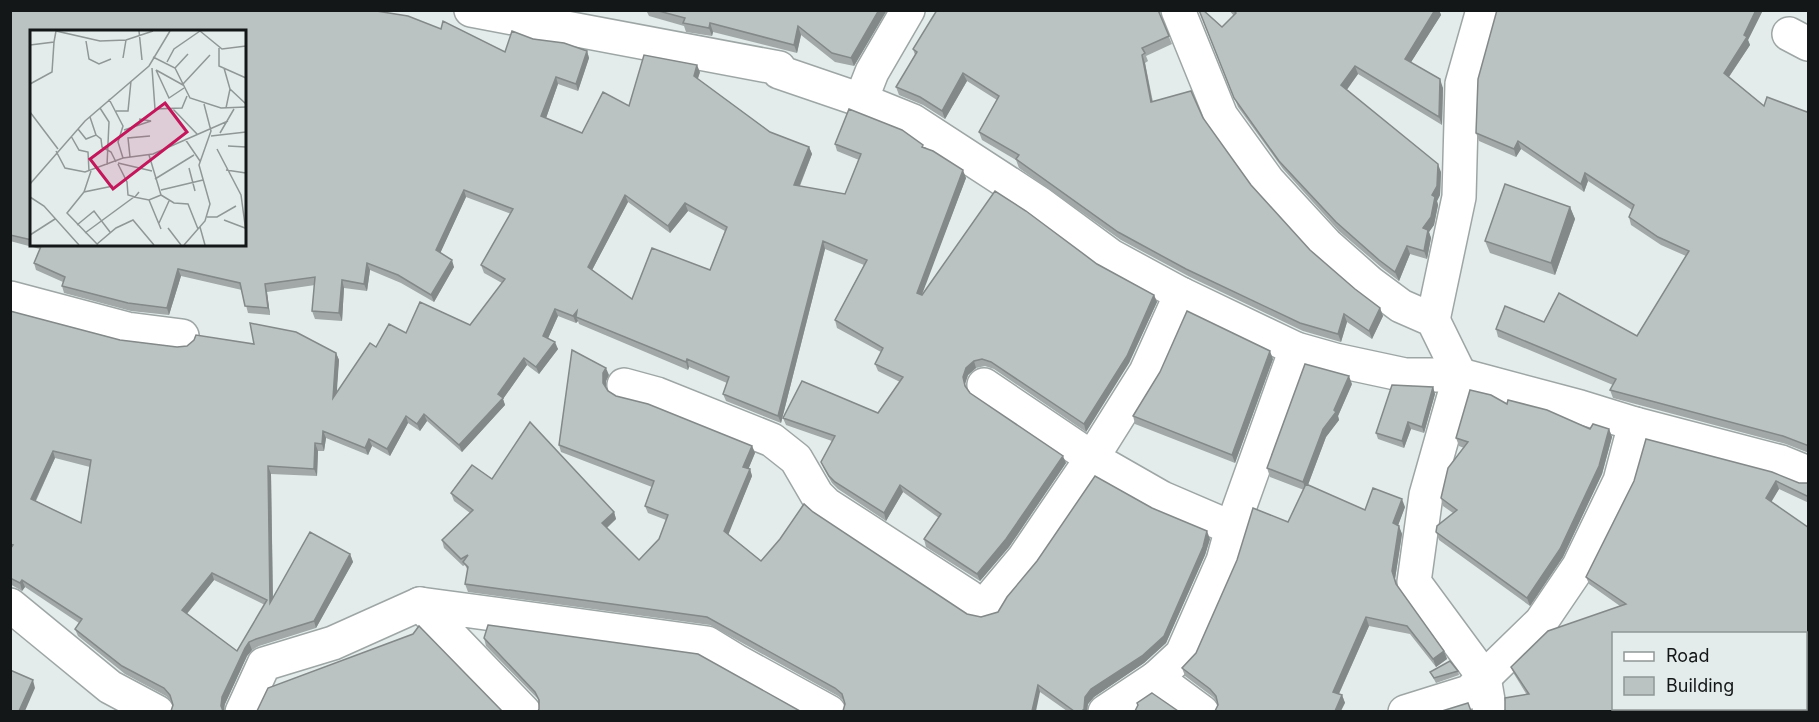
<svg xmlns="http://www.w3.org/2000/svg" width="1819" height="722" font-family="Inter,sans-serif">
<style>
.lines{fill:none;stroke-linecap:round;stroke-linejoin:round}
.minor-casing{stroke:#9ea6a5;stroke-width:36}
.minor{stroke:#fff;stroke-width:33}
.wall{fill:#a1a8a7;fill-rule:evenodd}
.shaded-wall{fill:#838888}
.building{fill:#bbc3c2;stroke:#838888;stroke-width:1.5;fill-rule:evenodd}
.inset-road{fill:none;stroke:#909796;stroke-width:1.5}
.view{fill:#c2185b;fill-opacity:0.15;stroke:#c2185b;stroke-width:3}
.inset-edge{fill:none;stroke:#141717;stroke-width:3}
</style>
<rect width="100%" height="100%" fill="#e3eceb"/>
<g class="lines">
<!-- minor casing -->
<g class="minor-casing">
<g id="minor">
<polyline points="471,10 779,68 779,72 861,100 913,121 1039,203 1111,256 1181,294 1296,349 1335,360 1405,375 1460,375 1580,407 1635,424 1781,462 1808,473"/>
<polyline points="1178,10 1221,116 1268,181 1326,244 1370,283 1401,306 1433,320 1460,375 1426,495 1414,582 1484,677 1490,712"/>
<polyline points="1789,34 1808,44"/>
<polyline points="861,100 872,72 908,10"/>
<polyline points="10,298 127,329 182,336"/>
<polyline points="1433,320 1459,197 1462,84 1483,10"/>
<polyline points="624,385 657,394 772,440 796,459 817,495 826,504 968,596 981,606 989,605 993,595 1024,558 1092,458 1146,372 1181,294"/>
<polyline points="984,385 1092,458 1162,498 1232,528"/>
<polyline points="10,605 110,687 157,712"/>
<polyline points="1156,678 1202,712"/>
<polyline points="242,712 264,664 333,643 420,604"/>
<polyline points="524,712 420,604 707,643 738,662 829,712"/>
<polyline points="1105,712 1156,678 1182,654 1223,561 1232,528 1296,349"/>
<polyline points="1405,712 1469,692 1541,622 1579,566 1620,481 1635,424"/>
</g>
</g>
<!-- minor -->
<use href="#minor" class="minor"/>
</g>
<!-- wall -->
<g class="wall">
<path d="M10,10l431,19 64,23 28,-13 54,12 2,7 -11,33 -20,-7 -12,34 36,15 47,-27 71,-34 -2,7 72,53 39,15 3,7 -12,32 45,8 14,-34 -22,-9 -2,-7 90,3 41,31 -45,117 176,-31 57,31 3,7 -28,61 -43,69 -92,-63 -9,-3 -9,2 -8,7 -3,9 1,4 4,5 96,70 -57,84 -29,34 -54,-34 -2,-8 15,-21 -36,-26 -17,29 -48,-32 -6,-6 -8,-14 -3,-7 11,-21 -46,-16 -3,-7 95,-5 22,-31 -22,-11 -3,-7 6,-12 -44,-24 -2,-8 29,-55 -39,-16 -44,174 -55,-22 -3,-7 4,-11 -38,-16 -1,3 -109,-46 -1,-3 -2,2 -18,-7 -10,22 10,11 -19,25 -12,-9 -24,34 2,6 -43,47 -35,-31 -7,10 -12,-8 -18,33 -18,-10 -4,9 -42,-17 -2,13h-6l-1,25 -46,-2 2,125 77,-45 3,8 -37,66 -57,18 -7,4 -5,6 -22,48 -52,1 -1,-3 -6,-6 -41,-22 -47,-38 -3,-7 4,-6 -54,-36 -3,4 -12,-7v-273l110,29 57,7 77,-3 82,9 3,7 -3,33 40,-46 30,-14 64,-8 32,-42 -18,-10 -3,-8 30,-51 -45,-17 -26,56 14,14 -20,35 -33,-19 -31,-13 -3,21 -23,-3 -2,33 -27,-2 -3,-8 3,-26 -48,7 3,23 -22,-2 -6,-23 -61,-14 -12,39 -38,-4 -67,-18 -2,-7 1,-4 -27,-12 -2,-7 6,-14 -30,-8zM32,32h212v212h-212zM628,202l42,31 18,-22 37,20 -15,39 -78,29 -40,-29zM55,458l35,9 -9,56 -45,-22zM214,580l51,25 -28,46 -50,-37z"/>
<polygon points="646,10 887,10 854,66 835,62 801,35 797,53 713,32 712,36 686,32 684,26 649,16"/>
<polygon points="1160,10 1160,16 1172,44 1146,56 1148,61 1145,63 1153,102 1203,118 1251,185 1310,250 1355,289 1380,308 1383,316 1372,339 1347,322 1341,342 1303,331 1190,277 1121,240 1019,168 1016,160 982,140 979,132 997,100 967,81 945,119 923,105 899,95 896,87 915,55 913,49"/>
<polygon points="1199,10 1222,27 1234,16 1229,10 1439,10 1441,15 1411,62 1443,88 1442,125 1358,74 1346,90 1441,172 1440,195 1437,201 1438,205 1434,225 1429,232 1431,238 1427,259 1410,254 1399,281 1382,268 1339,231 1283,169 1238,107"/>
<polygon points="1497,10 1763,10 1748,40 1750,45 1729,77 1764,106 1807,112 1809,108 1809,453 1786,444 1613,398 1610,390 1613,385 1498,337 1496,329 1544,322 1637,336 1686,256 1661,245 1631,225 1629,217 1632,210 1588,181 1584,192 1521,149 1516,157 1479,141 1476,133"/>
<polygon points="1570,207 1575,219 1555,275 1490,253 1485,241"/>
<polygon points="1273,359 1235,463 1135,424 1133,416 1160,372"/>
<polygon points="609,375 606,381 606,387 608,391 616,396 752,446 755,453 748,469 750,469 752,476 728,534 761,561 813,512 967,614 981,617 998,612 1152,508 1210,539 1205,555 1166,643 1144,663 1094,697 1088,704 1087,711 1067,711 1040,692 845,704 844,701 838,696 710,625 468,592 465,584 468,571 465,565 463,566 444,548 442,540 470,513 454,501 451,493 492,479 614,512 616,519 607,528 639,560 659,539 666,520 648,513 645,506 652,487 561,452 559,445"/>
<polygon points="1352,384 1338,416 1339,420 1326,437 1308,485 1365,510 1405,507 1398,525 1402,534 1395,579 1397,586 1444,651 1447,659 1436,667 1410,634 1369,626 1339,694 1342,695 1345,703 1218,705 1217,702 1213,697 1185,676 1182,668 1196,653 1288,522 1304,490 1270,477 1267,468"/>
<polygon points="1433,387 1435,394 1424,433 1411,429 1404,448 1378,439 1376,433"/>
<polygon points="1507,404 1590,429 1609,429 1612,437 1602,474 1563,557 1530,606 1439,540 1436,532 1453,513 1443,506 1441,498 1464,448 1459,446 1456,438"/>
<polygon points="1646,439 1799,483 1809,483 1809,503 1779,489 1771,501 1809,711 1527,695 1514,674 1511,667 1620,606 1589,584 1586,577 1634,481"/>
<polygon points="484,638 800,711 539,709 539,702 538,699 486,646"/>
<polygon points="1458,671 1459,675 1436,683 1430,672"/>
</g>
<!-- shaded-wall -->
<g class="shaded-wall">
<polygon points="879,10 887,10 854,66 851,58"/>
<polygon points="1435,10 1439,10 1441,15 1408,67 1405,59"/>
<polygon points="1756,10 1763,10 1748,40 1750,45 1726,81 1724,73"/>
<polygon points="710,23 713,32 712,36 709,28"/>
<polygon points="798,26 801,35 797,53 794,45"/>
<polygon points="587,51 589,58 578,91 576,84"/>
<polygon points="1142,55 1145,63 1154,111 1151,102"/>
<polygon points="697,65 700,72 696,83 694,76"/>
<polygon points="1355,66 1358,74 1344,94 1341,85"/>
<polygon points="963,73 967,81 945,119 942,111"/>
<polygon points="556,77 558,84 544,124 541,116"/>
<polygon points="1440,79 1443,88 1442,125 1439,117"/>
<polygon points="1518,141 1521,149 1516,157 1514,149"/>
<polygon points="809,147 812,154 797,192 794,185"/>
<polygon points="1438,164 1441,172 1440,195 1437,201 1438,205 1434,225 1429,232 1431,238 1427,259 1424,251 1423,228 1432,195"/>
<polygon points="963,170 966,178 920,300 917,293"/>
<polygon points="1585,173 1588,181 1584,192 1581,184"/>
<polygon points="464,190 466,197 438,258 436,250"/>
<polygon points="625,195 628,202 590,274 588,267"/>
<polygon points="685,203 688,211 670,233 668,226"/>
<polygon points="1570,207 1575,219 1555,275 1551,263"/>
<polygon points="823,241 825,249 781,423 778,416"/>
<polygon points="1407,246 1410,254 1399,281 1395,272"/>
<polygon points="452,260 454,267 434,302 431,295"/>
<polygon points="367,263 370,270 367,291 364,284"/>
<polygon points="178,269 181,276 169,315 167,308"/>
<polygon points="342,280 344,288 342,321 339,313"/>
<polygon points="265,284 267,292 270,315 268,308"/>
<polygon points="1154,295 1157,302 1129,363 1086,432 1084,424"/>
<polygon points="1380,308 1383,316 1372,339 1369,331"/>
<polygon points="555,309 558,316 546,343 543,336"/>
<polygon points="577,311 576,317 578,321 576,323 573,316"/>
<polygon points="1344,314 1347,322 1341,342 1338,334"/>
<polygon points="555,342 558,349 539,374 536,367"/>
<polygon points="1270,351 1273,359 1235,463 1232,455"/>
<polygon points="336,353 339,360 336,405 333,398"/>
<polygon points="524,358 527,365 503,399 505,405 462,452 459,445 498,394"/>
<polygon points="687,359 689,367 688,370 686,362"/>
<polygon points="974,361 976,368 968,375 965,384 967,394 963,377 966,368"/>
<polygon points="606,368 609,375 606,381 606,390 603,383 603,373"/>
<polygon points="1349,376 1352,384 1338,416 1339,420 1326,437 1306,490 1303,482 1323,429 1334,410"/>
<polygon points="1433,387 1435,394 1424,433 1422,427"/>
<polygon points="424,414 427,421 420,431 417,424"/>
<polygon points="406,416 408,423 390,456 387,449"/>
<polygon points="1408,422 1411,429 1404,448 1402,441"/>
<polygon points="1609,429 1612,437 1602,474 1563,557 1530,606 1527,598"/>
<polygon points="323,431 326,438 324,451 322,444"/>
<polygon points="369,439 372,446 368,455 365,448"/>
<polygon points="315,443 318,451 317,476 314,469"/>
<polygon points="752,446 755,453 746,475 743,467"/>
<polygon points="53,451 55,458 33,506 31,499"/>
<polygon points="1063,456 1066,463 1009,547 980,581 977,574"/>
<polygon points="268,466 271,474 273,611 270,603"/>
<polygon points="750,469 752,476 727,538 724,531"/>
<polygon points="1776,481 1779,489 1769,506 1766,498"/>
<polygon points="900,485 903,492 886,521 884,513"/>
<polygon points="1402,499 1405,507 1396,531 1393,523"/>
<polygon points="614,512 616,519 604,530 602,523"/>
<polygon points="1399,526 1402,534 1395,579 1399,592 1392,571"/>
<polygon points="1207,531 1210,539 1205,555 1166,643 1144,663 1094,697 1088,704 1087,711 1082,711 1085,697"/>
<polygon points="350,554 353,562 316,628 314,621"/>
<polygon points="212,573 214,580 184,617 182,610"/>
<polygon points="22,580 25,587 22,591 20,583"/>
<polygon points="1366,617 1369,626 1336,700 1333,692"/>
<polygon points="249,642 252,650 247,656 225,704 224,711 223,711 221,706 222,697 245,648"/>
<polygon points="1444,651 1447,659 1436,667 1433,659"/>
<polygon points="33,680 35,688 25,711 19,711"/>
<polygon points="1038,685 1040,692 1036,711 1032,711"/>
<polygon points="1342,695 1345,703 1341,711 1335,711"/>
</g>
<!-- building -->
<g class="building">
<path d="M10,10h360l38,6 33,13 2,-8 62,31 7,-21 21,8 31,4 23,8 -11,33 -20,-7 -15,39 41,17 21,-41 26,14 15,-51 53,10 -3,11 76,56 39,15 -15,38 51,9 16,-40 -26,-10 14,-35 53,21 21,15 -1,2 11,4 30,19 -46,123 5,2 73,-104 31,20 71,53 57,31 -27,61 -43,68 -93,-62 -9,-3 -8,2 -8,7 -3,9 2,9 5,7 93,63 -57,83 -29,35 -53,-35 17,-25 -41,-29 -16,28 -49,-31 -6,-6 -8,-14 14,-26 -52,-18 19,-37 76,32 25,-36 -28,-13 8,-16 -48,-28 32,-60 -44,-19 -45,175 -55,-22 6,-17 -42,-18 -1,3 -110,-45 1,-6 -4,5 -18,-7 -12,27 12,6 -19,25 -12,-9 -26,36 5,4 -44,47 -35,-31 -7,10 -11,-8 -19,33 -18,-10 -4,9 -42,-17 -1,13 -7,-1 -1,26 -46,-3 2,137 40,-71 40,22 -36,67 -58,18 -7,3 -4,6 -23,49 -1,9 2,5h-52l2,-6 -3,-10 -6,-7 -42,-22 -47,-37 7,-10 -60,-39 -2,3 -10,-5v-29l3,-4 -3,-1v-233l110,29 57,7 10,-1 7,-6 2,-5 58,9 -4,-21 46,9 40,21 -3,45 37,-55 6,4 13,-23 17,9 14,-31 50,23 35,-46 -24,-14 32,-56 -49,-19 -28,60 16,10 -21,35 -33,-20 -31,-12 -3,21 -22,-4 -3,33 -27,-2 3,-34 -50,7 3,24 -23,-2 -5,-23 -62,-14 -11,39 -39,-5 -66,-17 3,-9 -31,-14 8,-19h202v-212h-212v208l-22,-5zM625,195l43,31 17,-23 42,24 -17,43 -58,-22 -20,51 -44,-32zM53,451l38,9 -10,63 -50,-24zM212,573l55,27 -30,51 -55,-41z"/>
<polygon points="655,10 879,10 851,58 832,53 798,26 794,45 710,23 709,28 683,23 685,18"/>
<polygon points="937,10 1158,10 1169,36 1142,48 1145,53 1142,55 1151,102 1191,91 1203,118 1251,185 1310,250 1355,289 1380,308 1369,331 1344,314 1338,334 1300,323 1186,269 1118,232 1016,159 1019,155 979,132 999,96 963,73 942,111 920,97 896,87 917,52 913,49"/>
<polygon points="1199,10 1203,10 1222,27 1236,13 1233,10 1435,10 1405,59 1440,79 1439,117 1355,66 1341,85 1438,164 1437,186 1432,195 1435,197 1431,217 1423,228 1428,230 1424,251 1407,246 1395,272 1379,260 1336,222 1279,161 1234,98"/>
<polygon points="1497,10 1756,10 1744,35 1747,37 1724,73 1764,106 1767,97 1807,112 1809,108 1809,446 1783,436 1610,390 1616,379 1496,329 1505,306 1544,322 1559,293 1637,336 1689,251 1658,237 1629,217 1634,205 1585,173 1581,184 1518,141 1514,149 1476,133 1478,79"/>
<polygon points="1505,184 1570,207 1551,263 1485,241"/>
<polygon points="1187,311 1270,351 1232,455 1133,416 1160,372"/>
<polygon points="572,350 606,368 603,373 603,383 608,391 616,396 648,404 752,446 743,467 750,469 724,531 761,561 780,539 804,504 813,512 967,614 981,617 998,612 1007,597 1037,561 1095,476 1152,508 1207,531 1203,547 1164,636 1142,656 1091,689 1085,697 1084,709 1082,711 1074,711 1038,685 1032,711 843,711 845,704 842,694 835,688 707,617 465,584 468,567 463,562 468,555 461,559 442,540 473,510 451,493 472,465 492,479 530,422 614,512 602,523 639,560 659,539 668,515 645,506 654,481 559,445"/>
<polygon points="1305,364 1349,376 1334,410 1336,412 1323,429 1303,482 1267,468"/>
<polygon points="1392,385 1433,387 1422,427 1408,422 1402,441 1376,433"/>
<polygon points="1470,390 1491,395 1507,404 1508,400 1547,410 1590,429 1593,424 1609,429 1599,466 1560,549 1527,598 1436,532 1437,526 1457,510 1441,498 1448,468 1468,442 1456,438"/>
<path d="M1646,439l126,33 27,11h10v14l-33,-16 -10,17 43,30v183h-305l1,-1v-12l24,-4 -18,-27 37,-36 78,-27 -40,-27 48,-96zM1614,633h192v75h-192z"/>
<polygon points="1306,484 1365,510 1373,488 1402,499 1393,523 1399,526 1392,571 1396,584 1444,651 1433,659 1407,626 1366,617 1333,692 1342,695 1335,711 1215,711 1218,705 1216,696 1210,689 1182,668 1196,653 1237,560 1253,508 1288,522"/>
<polygon points="488,625 698,654 800,711 538,711 539,709 539,700 535,692 484,638"/>
<polygon points="419,626 502,711 257,711 268,688 413,634"/>
<polygon points="1450,661 1458,671 1434,678 1430,672"/>
<polygon points="10,670 33,680 19,711 10,711"/>
<polygon points="1152,693 1178,711 1135,711 1138,705 1137,703"/>
<polygon points="1468,703 1471,711 1442,711"/>
</g>
<!-- overview -->
<g transform="translate(30 30)">
<rect width="216" height="216" fill="#e3eceb"/>
<path class="inset-road" d="M109,1l3,29M170,1l22,18 24,-3M56,11l3,18 10,5 12,-5M0,15l24,-3 2,-11 44,10 26,-1 27,-9M189,18v18l27,12M123,27l22,11 15,30 31,10 25,-1M93,28l3,-18M137,32l7,-13 26,-18M122,38l3,41 27,-1 5,-12M145,38l13,-14M194,38l6,21 -4,19M126,40l13,28 15,-10M126,40l27,15M0,54l22,-12 2,-30M153,54l27,-29M200,59l16,15M79,69l14,27 -5,16 5,16M70,78l9,14 -2,43M142,78l25,26M86,81h12l3,-30M0,82l28,37M60,87l6,18M48,99l8,10 10,-4 5,4 1,8 9,5 5,10M94,100l27,-9 -12,-2M190,103l14,-24M41,106l8,14 9,2 1,19M181,106l35,-4M155,109l15,22M198,116l18,1M187,119l24,46 5,37M26,121l9,17 20,4 38,-14 30,-4 75,-33M119,125l12,40M100,127l-2,-19 22,-2M88,133l34,8M88,134l9,18 1,13 7,2 4,-5M159,138l6,23M196,140l20,3M125,149l39,-24M0,154l55,-63 64,-55 21,-35M131,160l42,-10M54,162l7,-21M131,165l13,8 14,1 10,25M0,167l14,9 35,39M119,170l12,29M177,187h10l19,-11M194,190l21,8M129,193l10,-22M47,195l17,-14 16,21M170,197l5,18M138,198l13,17M55,203l49,-36 15,3 12,-5M0,205l25,-16M67,214l19,-16 17,-8 21,25M68,215l-31,-32 17,-21 29,-6M154,215l21,-24 5,-17 -11,-39 12,-34 -7,-27"/>
<path class="view" d="M135,73l22,29 -74,57 -23,-30z"/>
<rect width="216" height="216" class="inset-edge"/>
</g>
<!-- border -->
<rect width="1819" height="722" fill="none" stroke="#141717" stroke-width="24"/>
<!-- legend -->
<rect x="1612" y="632" width="195" height="78" fill="#e3eceb" stroke="#909796" stroke-width="1.5"/>
<rect x="1624" y="652" width="30" height="9" fill="#ffffff" stroke="#909796" stroke-width="1.5"/>
<text x="1666" y="662" font-size="18" fill="#141717">Road</text>
<rect x="1624" y="677" width="30" height="18" fill="#bbc3c2" stroke="#909796" stroke-width="1.5"/>
<text x="1666" y="692" font-size="18" fill="#141717">Building</text>
</svg>
